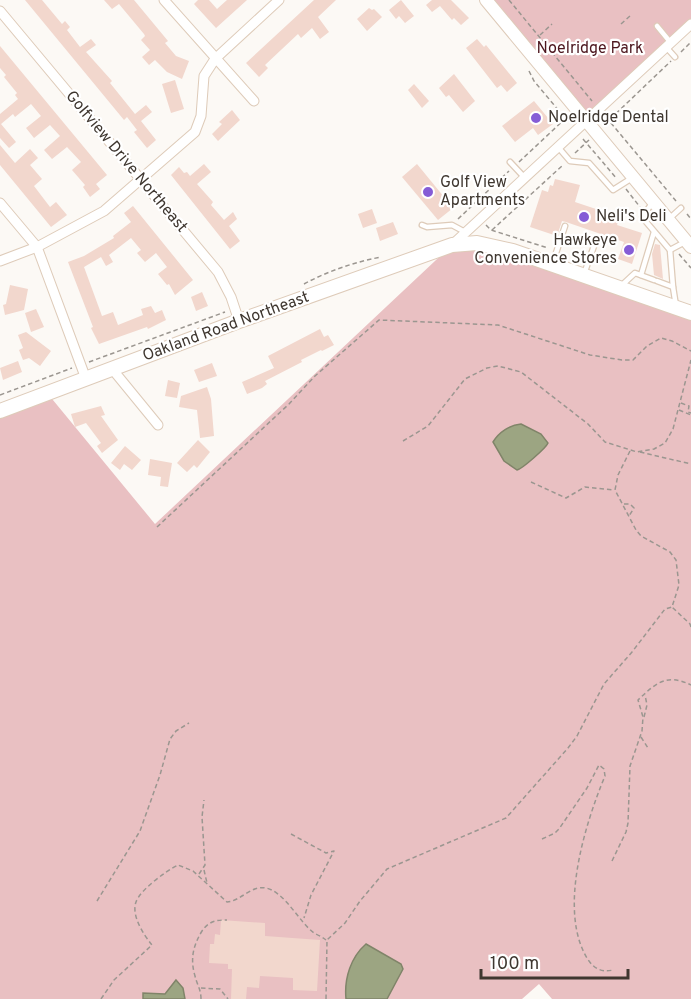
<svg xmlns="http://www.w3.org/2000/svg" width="691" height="999" font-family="Overpass,sans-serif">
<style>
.green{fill:#e9c0c2}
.water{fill:#9ca582;stroke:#808469;stroke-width:1.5}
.building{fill:#f2d7cd}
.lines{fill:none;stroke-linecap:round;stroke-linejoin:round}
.service-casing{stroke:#decbb9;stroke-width:7}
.minor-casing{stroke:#decbb9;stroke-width:11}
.tertiary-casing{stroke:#decbb9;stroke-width:14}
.secondary-casing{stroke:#decbb9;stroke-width:16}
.path{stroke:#9b9690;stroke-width:1.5;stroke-dasharray:4.5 3;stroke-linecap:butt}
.service{stroke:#fff;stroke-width:4.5}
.minor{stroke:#fff;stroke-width:9}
.tertiary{stroke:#fff;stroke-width:12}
.secondary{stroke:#fff;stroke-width:14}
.poi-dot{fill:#855cd6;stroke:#fff;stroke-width:2}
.labels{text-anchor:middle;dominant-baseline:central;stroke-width:4.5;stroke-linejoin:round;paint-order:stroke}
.park-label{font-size:16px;fill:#4c161e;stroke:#fff}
.poi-label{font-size:16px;fill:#3f3730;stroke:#fff;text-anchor:start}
.street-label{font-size:16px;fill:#3f3730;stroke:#fff}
</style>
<rect width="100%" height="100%" fill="#fcf9f5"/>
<!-- green -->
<g class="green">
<polygon points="487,0 691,0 691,24 586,121"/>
<polygon points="477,243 691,313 691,999 552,999 539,984 522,999 0,999 0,414 48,394 155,524 452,245"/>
</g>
<!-- water -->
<g class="water">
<path d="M521,424l20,10 7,9c-2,5 -26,26 -31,27l-13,-9 -11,-19c6,-10 17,-17 28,-18z"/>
<path d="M366,944l35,20 2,5 -16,30h-41c-2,-21 5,-42 20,-55z"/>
<polygon points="176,980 183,988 185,999 143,999 143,993 165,994"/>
</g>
<!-- building -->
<g class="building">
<polygon points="25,0 42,0 62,24 65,21 70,27 67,30 80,47 91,39 96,45 86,52 112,81 110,83 135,114 146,105 152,112 141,121 156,140 147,148 134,132 137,130 127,117 124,120"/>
<polygon points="104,0 134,0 168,41 165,43 176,56 189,61 182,79 167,72 155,60 149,65 142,57 150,50 141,40 145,36 144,34 119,4 112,9"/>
<polygon points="198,0 209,0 217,9 227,0 247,0 216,28 194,4"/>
<polygon points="314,0 336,0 318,17 329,32 320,39 312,28 301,38 298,34 265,65 268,68 259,77 246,63"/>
<polygon points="401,0 414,16 405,23 399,16 396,19 389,10"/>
<polygon points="432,0 451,0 469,18 461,25 454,18 452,20 440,6 432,12 426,5"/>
<polygon points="369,8 372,10 374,9 382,17 367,31 357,19"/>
<polygon points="477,39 484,47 486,45 517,83 507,92 501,85 497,88 466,48"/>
<polygon points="0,46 107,175 96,184 100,189 90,197 83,187 85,185 72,170 81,162 67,147 52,159 44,150 60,136 50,125 34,138 26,128 41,116 31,104 15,117 13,114 1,124 16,142 9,148 0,138 0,114 18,99 15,95 17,93 4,77 6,75 0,68"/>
<polygon points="454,74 475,101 463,112 449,95 446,97 439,88"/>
<polygon points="175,80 184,109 171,113 162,84"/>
<polygon points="414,84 429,101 422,108 408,90"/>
<polygon points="534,101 553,124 538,135 533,128 515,142 502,126"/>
<polygon points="232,110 240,120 218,141 212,134 222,124 219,122"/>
<polygon points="0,145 15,163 30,149 38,158 30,165 42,179 34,186 50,207 56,202 67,215 51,227 0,165"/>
<polygon points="204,164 211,172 197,184 213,202 211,205 224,220 233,212 237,219 229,226 240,241 230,249 171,175 179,167 184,173 187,172 190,176"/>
<polygon points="417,164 453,208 438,220 402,177"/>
<polygon points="555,179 580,185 575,202 620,217 617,225 642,233 632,264 618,259 624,242 566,222 562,221 557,236 530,227 542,190 548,192 550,185 553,186"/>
<polygon points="133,206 193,280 175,295 169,284 167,285 158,274 167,267 156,253 145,262 137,253 141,250 131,238 109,255 113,262 106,266 101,257 84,267 102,316 113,312 118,325 143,315 141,309 151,306 155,313 162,310 166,320 148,329 147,327 99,344 91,328 93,327 68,262 84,256 114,238 113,236 131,222 124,213"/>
<polygon points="372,209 377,223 363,228 358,214"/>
<polygon points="393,222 398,234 380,241 376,228"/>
<polygon points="655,244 660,245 663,279 654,275 652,254"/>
<polygon points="10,285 28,289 24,310 5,315 3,305 6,304"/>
<polygon points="202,292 208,306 196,311 191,297"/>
<polygon points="36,309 44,327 31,332 25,313"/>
<polygon points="320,329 324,337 328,335 334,345 322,351 321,350 301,360 302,362 265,381 267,384 262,388 247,394 242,382 274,368 268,356"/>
<polygon points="26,332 51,351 40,366 29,358 23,360 19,350 23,348 18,335"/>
<polygon points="18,361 22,372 3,380 0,368"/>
<polygon points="212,363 217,376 199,382 194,370"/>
<polygon points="168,380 180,383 177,398 165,396"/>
<polygon points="207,387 211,399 214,436 200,438 197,410 179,407 181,396"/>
<polygon points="101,406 105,415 101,416 118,440 102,453 97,446 101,443 86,423 75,427 71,414"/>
<polygon points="198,440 210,452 197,468 194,465 187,472 177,463"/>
<polygon points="125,446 141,460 132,470 124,464 120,470 111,463"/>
<polygon points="150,459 172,463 168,487 160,486 161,477 148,475"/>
<polygon points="221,920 265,923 265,936 320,940 317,991 293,990 293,978 260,976 259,988 247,987 246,999 231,999 232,969 228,969 228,964 209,963 210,944 214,944 215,934 220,935"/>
</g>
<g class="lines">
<!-- service casing -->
<g class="service-casing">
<g id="service">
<polyline points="657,26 671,43"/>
<polyline points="666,47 675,57"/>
<polyline points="558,147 570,161 589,163 613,190 632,178"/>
<polyline points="510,162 524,177"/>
<polyline points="653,202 642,217 670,250 685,242"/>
<polyline points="670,218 681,208"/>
<polyline points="422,225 427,227 452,225 465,232"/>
<polyline points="670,250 673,287"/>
<polyline points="553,262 565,226"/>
<polyline points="584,274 594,246"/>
<polyline points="641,275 654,232"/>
<polyline points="657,281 673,287 676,306"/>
<polyline points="621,286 635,273 654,280"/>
</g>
</g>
<!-- minor casing -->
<g class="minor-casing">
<g id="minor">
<polyline points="164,0 254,101"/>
<polyline points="0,11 218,272 231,297 239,321"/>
<polyline points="0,203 37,247 86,379"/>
<polyline points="452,245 691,24"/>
<polyline points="0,261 37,247 104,211 195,132 201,116 204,76 215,59 279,0"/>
<polyline points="113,370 158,425"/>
</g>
</g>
<!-- tertiary casing -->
<g class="tertiary-casing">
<polyline id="tertiary" points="486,0 691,247"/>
</g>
<!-- secondary casing -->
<g class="secondary-casing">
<polyline id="secondary" points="0,411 239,321 452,245 477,243 513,251 691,313"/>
</g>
<!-- path -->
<g class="path">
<polyline points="509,0 592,101"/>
<polyline points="621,24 630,16"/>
<polyline points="540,35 552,24"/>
<polyline points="681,52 691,42"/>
<polyline points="529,71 534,81 570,124"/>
<polyline points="606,117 676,201"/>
<polyline points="605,124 671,61"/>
<polyline points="583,139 617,179"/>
<polyline points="575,153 589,140"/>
<polyline points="519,162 568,116"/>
<polyline points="626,189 640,207"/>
<polyline points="687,214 691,219"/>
<polyline points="458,219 509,171"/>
<polyline points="486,225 491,230 548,248"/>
<polyline points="492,230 563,165"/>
<polyline points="679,254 691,268"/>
<path d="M304,284c24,-13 51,-22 77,-27"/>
<polyline points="89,362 225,312"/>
<polyline points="0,395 72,368"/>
<polyline points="681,403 689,406 688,412 691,413"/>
<polyline points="679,410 691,415"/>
<polyline points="403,441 428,426 465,379 487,368 498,366 521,372 588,424 605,442 637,452 654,449 665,443 673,429 691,360"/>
<polyline points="630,451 618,475 615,490 636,530 641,536 670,552 676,560 679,585 672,607 690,624 691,627"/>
<polyline points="640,452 691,464"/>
<polyline points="531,482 566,498 585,487 614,490"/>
<polyline points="624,504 630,504 634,508 629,516"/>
<polyline points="157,527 289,404 315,376 379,320 498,325 590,355 622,360 633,360 647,346 661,338 672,341 691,351"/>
<polyline points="644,717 647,705 645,695"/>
<polyline points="641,737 648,748"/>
<polyline points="291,834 326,853 334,851 311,895 304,918"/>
<path d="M542,839l13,-6 4,-4 28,-41 12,-23 5,4 1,7c-20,48 -47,134 -18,182 6,10 14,15 26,12"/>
<path d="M612,861l14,-29 2,-9 2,-57 12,-35 1,-14 -5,-17c18,-17 28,-27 53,-15"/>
<polyline points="204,870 207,883"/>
<polyline points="199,874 205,865 202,817 204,800"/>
<polyline points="97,901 140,831 160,775 170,739 176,731 189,723"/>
<polyline points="201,988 220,989 228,999"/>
<path d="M101,999l13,-19 38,-35c-8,-10 -21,-29 -16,-43 4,-12 30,-31 42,-37l15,6 34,31c14,-1 24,-17 39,-14 19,4 33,34 48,45 4,2 8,4 12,7"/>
<path d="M201,999c0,-10 -4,-14 -6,-23 -5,-17 -2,-30 7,-45 7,-10 14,-11 25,-11"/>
<polyline points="326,999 327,940 345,923 360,901 387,869 506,818 568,748 577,736 604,684 632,652 665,609 672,607"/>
</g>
<!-- service -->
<use href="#service" class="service"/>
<!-- minor -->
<use href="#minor" class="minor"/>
<!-- tertiary -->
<use href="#tertiary" class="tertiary"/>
<!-- secondary -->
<use href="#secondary" class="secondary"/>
</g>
<!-- markers -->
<g class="poi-dot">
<circle cx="536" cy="118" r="6"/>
<circle cx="428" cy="192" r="6"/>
<circle cx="584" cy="217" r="6"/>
<circle cx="629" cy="250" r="6"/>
</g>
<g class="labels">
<!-- park labels -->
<g class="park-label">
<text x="590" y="49">Noelridge Park</text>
</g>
<!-- poi labels -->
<g class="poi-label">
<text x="548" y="118">Noelridge Dental</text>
<text x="440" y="183">Golf View<tspan x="440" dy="18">Apartments</tspan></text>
<text x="596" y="217">Neli's Deli</text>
<text x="617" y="241" text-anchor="end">Hawkeye<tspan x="617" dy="18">Convenience Stores</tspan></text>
</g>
<!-- street labels -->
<g class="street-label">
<text transform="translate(126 162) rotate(50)">Golfview Drive Northeast</text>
<text transform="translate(226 327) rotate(-20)">Oakland Road Northeast</text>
</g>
</g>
<!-- scale -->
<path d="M481 969v9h147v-9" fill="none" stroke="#3f3730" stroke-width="3"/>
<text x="490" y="969" font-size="18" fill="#3f3730" stroke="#ffffff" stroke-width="4.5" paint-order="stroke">100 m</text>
</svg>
